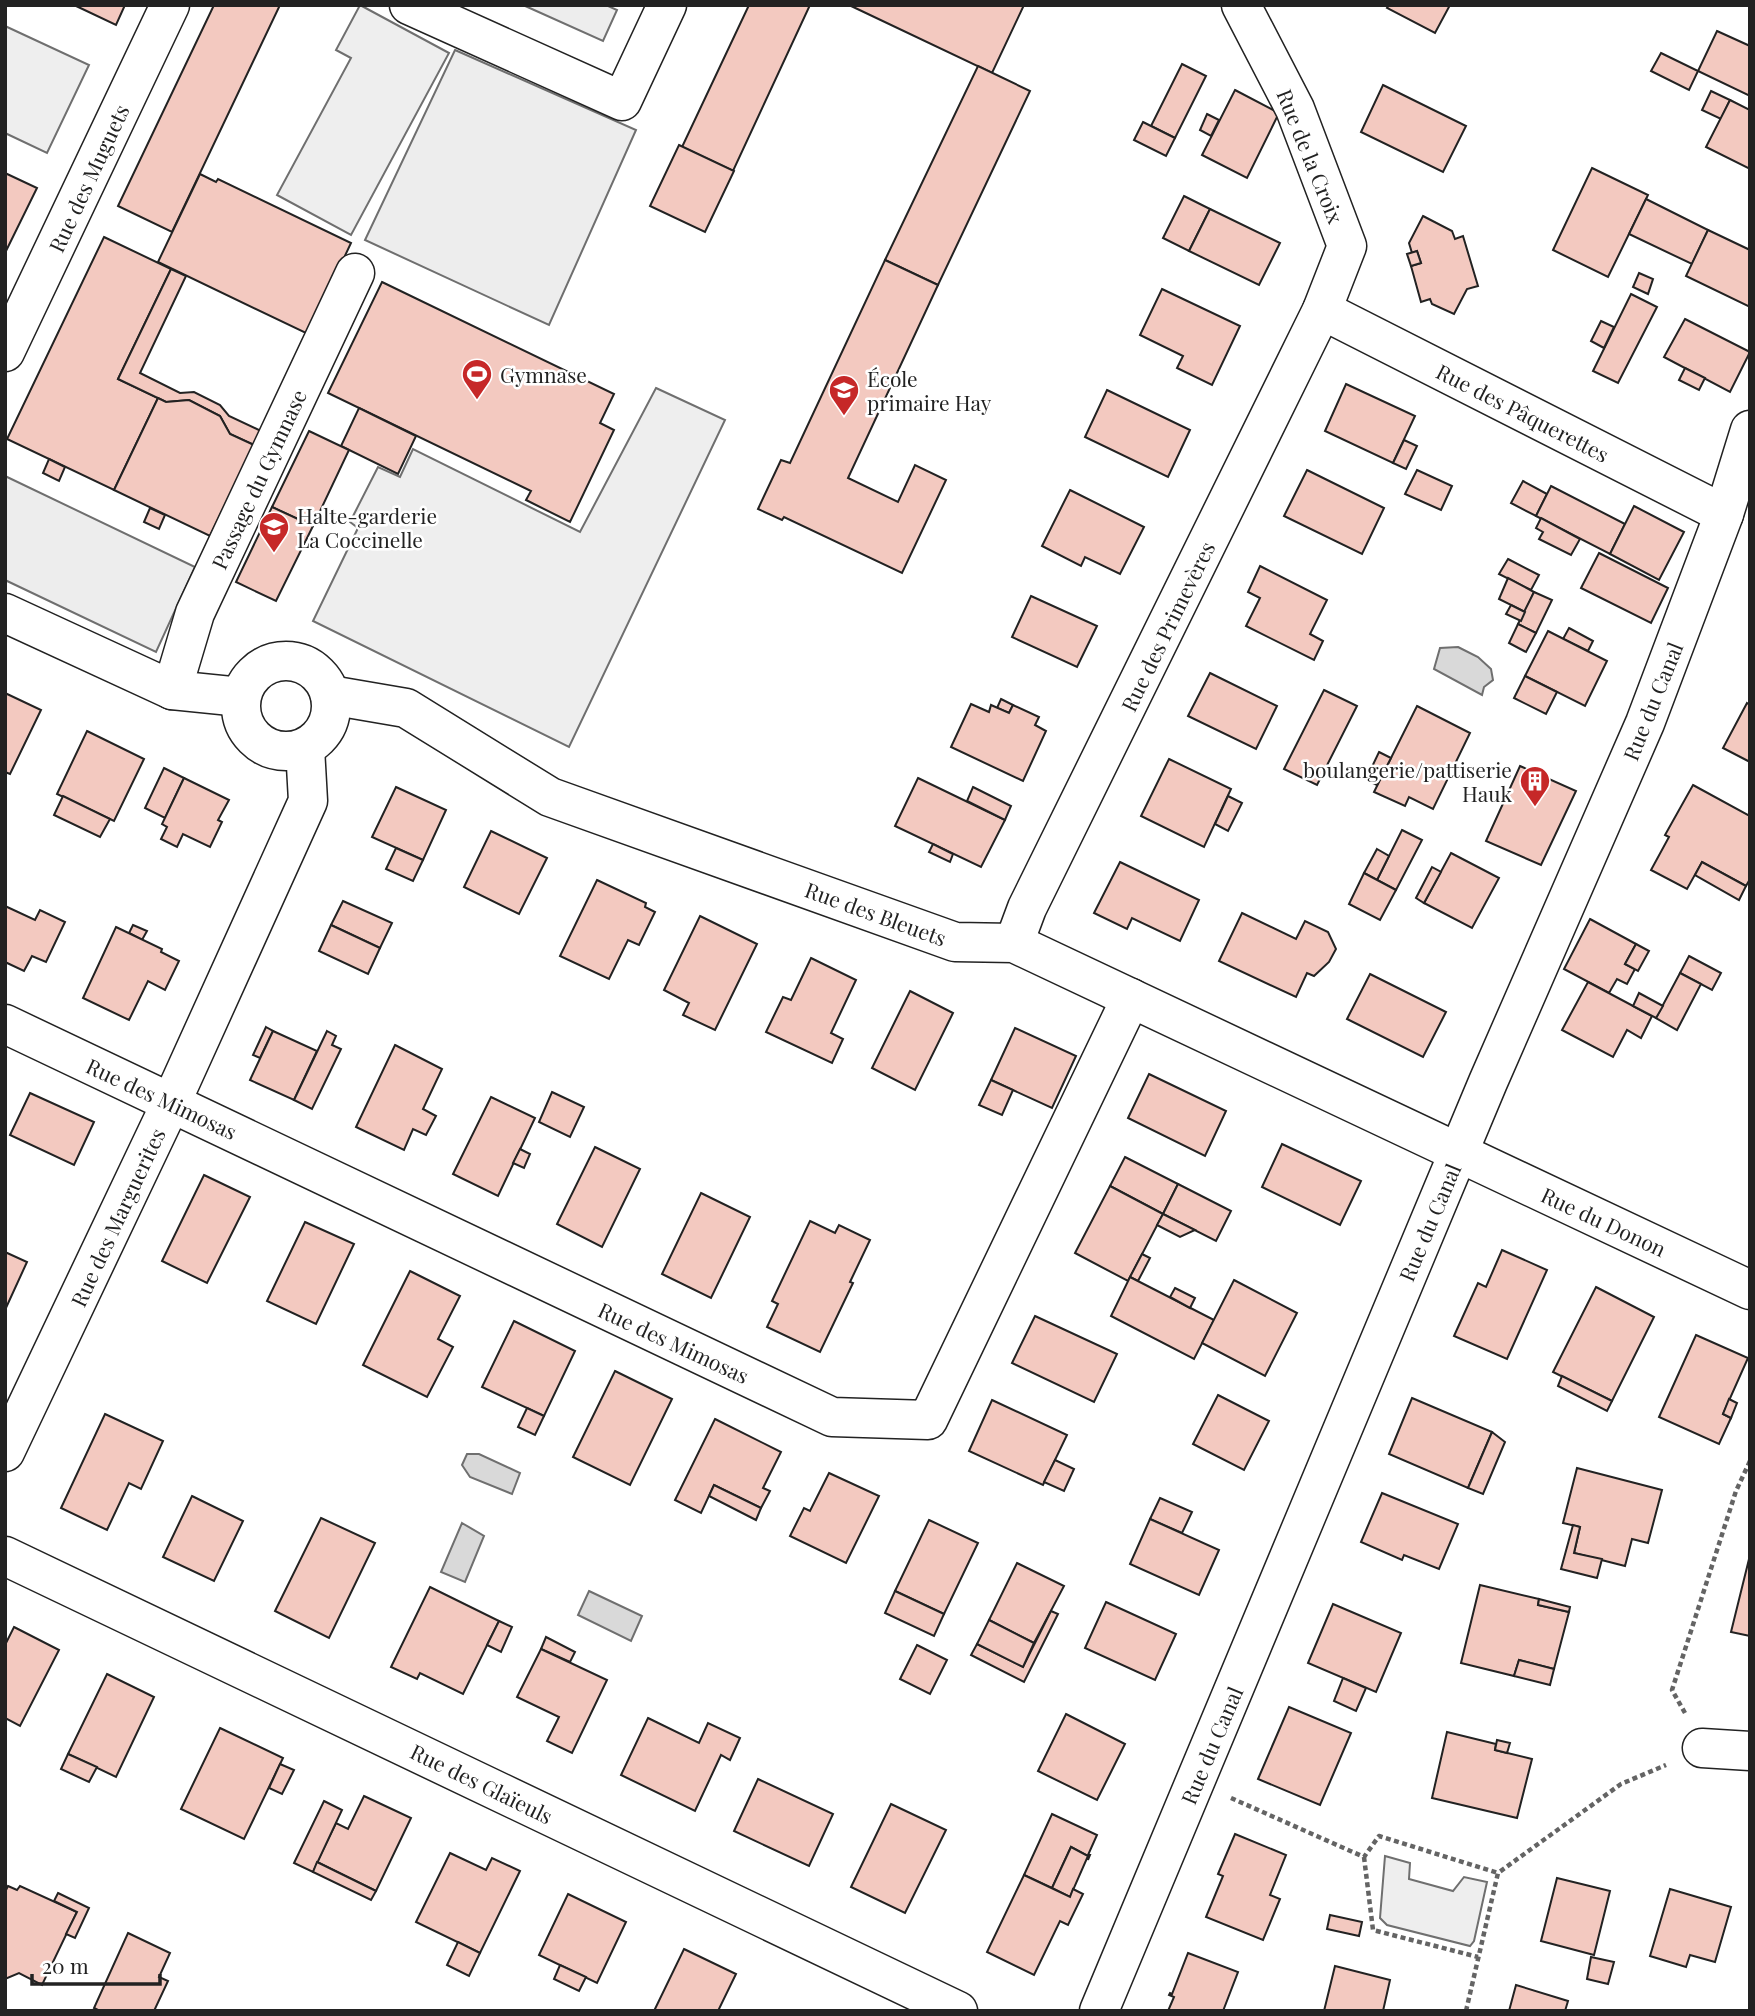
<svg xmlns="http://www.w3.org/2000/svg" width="1755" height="2016" font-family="'Playfair Display',serif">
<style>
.green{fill:#eee;stroke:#6f6f6f;stroke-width:2}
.parking{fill:#ededed;stroke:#6f6f6f;stroke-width:2}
.water{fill:#d9d9d9;stroke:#6f6f6f;stroke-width:2}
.building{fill:#f3c9c0;stroke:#222;stroke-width:2}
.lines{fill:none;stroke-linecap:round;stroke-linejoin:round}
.minor-casing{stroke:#222;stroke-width:41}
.path{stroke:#646464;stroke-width:4.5;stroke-dasharray:5 3.5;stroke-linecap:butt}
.minor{stroke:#fff;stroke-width:38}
.labels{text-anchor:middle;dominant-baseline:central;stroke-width:5;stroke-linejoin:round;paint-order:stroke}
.street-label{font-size:21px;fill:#222;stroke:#fff}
.poi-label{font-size:21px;fill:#222;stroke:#fff;text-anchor:start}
</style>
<rect width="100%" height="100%" fill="#fff"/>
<!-- green -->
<g class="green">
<polygon points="360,5 449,53 351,235 277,195 351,58 336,50"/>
<polygon points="5,26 89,65 47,153 5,133"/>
<polygon points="656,388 725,420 569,747 313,621 358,528 350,522 378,467 400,477 413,449 580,532"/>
<polygon points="1385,1856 1410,1863 1409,1879 1453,1891 1464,1877 1487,1882 1474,1941 1470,1946 1387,1925 1380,1918"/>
</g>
<!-- parking -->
<g class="parking">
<polygon points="523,5 606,5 617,10 603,41"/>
<polygon points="455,50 636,130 549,325 365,240"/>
<polygon points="5,476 195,567 156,652 5,580"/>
</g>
<!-- water -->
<g class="water">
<polygon points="1458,647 1478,657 1491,669 1493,680 1484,687 1482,695 1434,669 1440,648"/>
<polygon points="467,1454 479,1454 520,1473 512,1494 470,1477 462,1465"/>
<polygon points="462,1523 484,1536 465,1582 441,1572"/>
<polygon points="589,1591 642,1616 631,1641 578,1615"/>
</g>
<!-- building -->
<g class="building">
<polygon points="74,5 125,5 116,25"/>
<polygon points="214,5 280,5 172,232 118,206"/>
<polygon points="749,5 810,5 733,171 682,147"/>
<polygon points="849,5 1024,5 992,73"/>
<polygon points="1389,5 1450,5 1435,33 1387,8"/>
<polygon points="1717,31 1750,46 1750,96 1698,71"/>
<polygon points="1661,53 1698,71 1689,90 1651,71"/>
<polygon points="1182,64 1206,76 1175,138 1151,126"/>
<polygon points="978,66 1030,91 938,285 885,260"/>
<polygon points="1383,85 1466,126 1443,172 1361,132"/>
<polygon points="1235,90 1279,113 1247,178 1202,155"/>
<polygon points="1711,91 1730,100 1721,119 1702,110"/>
<polygon points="1730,100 1750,110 1750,169 1706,147"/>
<polygon points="1207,114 1219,120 1211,136 1200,130"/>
<polygon points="1143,122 1175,138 1166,156 1134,140"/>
<polygon points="679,145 734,171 705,232 650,206"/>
<polygon points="1592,168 1648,195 1608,277 1553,250"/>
<polygon points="5,173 37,188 5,253"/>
<polygon points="200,174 216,182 218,179 351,243 308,334 158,262"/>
<polygon points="1184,196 1210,209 1189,251 1163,238"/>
<polygon points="1646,199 1708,230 1692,264 1629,234"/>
<polygon points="1210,209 1280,243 1259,285 1189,251"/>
<polygon points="1423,216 1452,231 1455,239 1463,236 1478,286 1467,289 1454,314 1432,304 1430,299 1421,302 1411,266 1421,263 1417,251 1412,253 1409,243"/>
<polygon points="1708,230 1750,250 1750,307 1686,276"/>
<polygon points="104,237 171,269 118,379 158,398 114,490 7,439"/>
<polygon points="1417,251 1421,263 1411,266 1407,254"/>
<polygon points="885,260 938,285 848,478 898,502 915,465 946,480 902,573 784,517 782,520 758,509 781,460 790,463"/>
<polygon points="171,269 186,276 140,373 180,393 194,392 220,405 229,416 261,431 254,445 230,434 220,416 189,400 166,402 118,379"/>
<polygon points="1639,273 1653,279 1648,294 1633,287"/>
<polygon points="382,282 614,394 600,423 614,430 570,522 526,500 531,491 328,393"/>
<polygon points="1162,289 1240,326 1212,385 1177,368 1183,356 1140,335"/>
<polygon points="1631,294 1657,307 1618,383 1593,371"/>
<polygon points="1685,319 1750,352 1730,392 1664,357"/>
<polygon points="1601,321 1614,327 1604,348 1591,341"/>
<polygon points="1685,368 1705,378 1699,390 1679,380"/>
<polygon points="1346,384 1415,416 1393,463 1325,431"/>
<polygon points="1107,390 1190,430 1168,477 1085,437"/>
<polygon points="158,398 166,402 189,400 220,416 230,434 254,445 210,536 114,490"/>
<polygon points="359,408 416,436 398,474 341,446"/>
<polygon points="309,431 349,450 313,526 272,507"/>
<polygon points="1404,440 1417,446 1406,469 1393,463"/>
<polygon points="49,459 65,467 59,481 43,473"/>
<polygon points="1307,470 1384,508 1362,554 1284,516"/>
<polygon points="1417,470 1452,486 1441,510 1405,494"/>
<polygon points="1523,481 1547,494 1536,516 1511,503"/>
<polygon points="1551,486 1625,524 1610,554 1536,516"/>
<polygon points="1070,490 1144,527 1120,574 1085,557 1081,566 1042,546"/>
<polygon points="1634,506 1684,532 1659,580 1610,554"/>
<polygon points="272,507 313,526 276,601 236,582"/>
<polygon points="150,508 165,515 159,529 144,522"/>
<polygon points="1541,518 1580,539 1571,555 1539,539 1543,532 1536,528"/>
<polygon points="1599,553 1668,588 1651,623 1581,588"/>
<polygon points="1508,559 1539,575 1531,590 1499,574"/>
<polygon points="1260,566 1327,600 1310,634 1323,641 1314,660 1246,626 1260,598 1248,592"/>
<polygon points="1508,578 1534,592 1525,612 1499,599"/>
<polygon points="1534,592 1552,600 1536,633 1518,624"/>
<polygon points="1031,596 1097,626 1077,667 1012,637"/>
<polygon points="1511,605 1525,612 1521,621 1506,614"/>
<polygon points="1518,624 1536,633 1526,652 1509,643"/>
<polygon points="1569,628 1593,641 1588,651 1563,639"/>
<polygon points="1548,631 1607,661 1585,706 1525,676"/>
<polygon points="1210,673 1277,706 1256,749 1188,716"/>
<polygon points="1525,676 1557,692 1546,714 1514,698"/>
<polygon points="1324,690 1357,706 1317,785 1284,769"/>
<polygon points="5,693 41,710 10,774 5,772"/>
<polygon points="1001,699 1013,705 1009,713 997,708"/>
<polygon points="1747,703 1750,705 1750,762 1723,748"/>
<polygon points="971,704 989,712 991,705 1009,713 1013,705 1039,717 1035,725 1046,731 1023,781 951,747"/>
<polygon points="1417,706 1470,733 1433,809 1409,797 1405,806 1374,792"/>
<polygon points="87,731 144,759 114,821 57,794"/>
<polygon points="1379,752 1391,758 1377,785 1370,782 1374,774 1370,771"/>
<polygon points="1169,759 1231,789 1204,847 1141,816"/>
<polygon points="1520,766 1576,791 1541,865 1486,841"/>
<polygon points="164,768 184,778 165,818 145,808"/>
<polygon points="184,778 229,800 218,820 222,822 210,847 183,834 177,847 161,839 167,827 162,824"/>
<polygon points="918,778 1005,820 981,867 895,826"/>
<polygon points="1693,785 1750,816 1750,879 1746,886 1702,862 1687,889 1651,870 1669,837 1665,835"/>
<polygon points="396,787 446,810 423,860 372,837"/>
<polygon points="973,787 1011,806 1005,820 967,801"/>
<polygon points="63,796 110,819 100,837 54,815"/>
<polygon points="1228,796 1242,803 1228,831 1215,824"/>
<polygon points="1402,830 1422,840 1396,890 1377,880"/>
<polygon points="491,831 547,858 519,914 464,887"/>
<polygon points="933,844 953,854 950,862 929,852"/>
<polygon points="396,848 423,860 413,881 386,869"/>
<polygon points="1377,849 1389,856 1377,880 1364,873"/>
<polygon points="1451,853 1499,878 1472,928 1424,903"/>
<polygon points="1120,862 1199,900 1180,941 1132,918 1127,929 1094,913"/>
<polygon points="1702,862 1746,886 1739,900 1695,875"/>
<polygon points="1432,867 1441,872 1424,903 1416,898"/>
<polygon points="1364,873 1396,890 1380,920 1349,904"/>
<polygon points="597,880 646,903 645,907 655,912 639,945 628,940 609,979 560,956"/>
<polygon points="343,901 392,923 380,948 331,925"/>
<polygon points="5,906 35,920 40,910 65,922 46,962 32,956 24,971 5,962"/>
<polygon points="1242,913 1296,939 1305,921 1328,932 1336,949 1329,962 1314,976 1307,973 1296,997 1219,961"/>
<polygon points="700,916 757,944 715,1030 683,1015 689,1003 664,990"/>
<polygon points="1590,919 1636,944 1625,964 1635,969 1627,984 1617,979 1609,993 1564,969"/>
<polygon points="133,925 147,931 142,940 129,933"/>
<polygon points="331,925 380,948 368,974 319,951"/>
<polygon points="116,927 162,949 161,952 179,961 165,990 148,981 129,1020 83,998"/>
<polygon points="1636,944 1649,951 1638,971 1625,964"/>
<polygon points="1689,956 1721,973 1712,990 1680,973"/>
<polygon points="811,958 856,980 831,1033 843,1039 832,1063 766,1032 783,997 791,1000"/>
<polygon points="1680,973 1701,984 1677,1030 1656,1018"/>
<polygon points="1370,974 1446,1012 1423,1057 1347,1019"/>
<polygon points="1588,982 1652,1016 1641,1038 1627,1030 1613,1057 1562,1030"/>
<polygon points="910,991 953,1013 915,1090 872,1068"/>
<polygon points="1639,993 1663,1006 1656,1018 1633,1006"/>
<polygon points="266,1027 273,1031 260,1058 253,1055"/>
<polygon points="1015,1028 1076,1056 1052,1108 991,1080"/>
<polygon points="273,1031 317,1051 294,1100 250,1080"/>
<polygon points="327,1031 336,1036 332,1045 341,1049 312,1109 294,1100"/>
<polygon points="395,1045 442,1069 423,1109 436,1116 426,1135 413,1129 404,1150 356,1127"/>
<polygon points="1149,1074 1226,1111 1205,1156 1128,1118"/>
<polygon points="991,1080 1013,1090 1002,1115 979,1105"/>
<polygon points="552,1092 584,1107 570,1137 539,1122"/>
<polygon points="30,1093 94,1122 74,1165 10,1135"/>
<polygon points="491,1097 535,1118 498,1196 453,1174"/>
<polygon points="1282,1144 1361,1181 1340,1225 1262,1187"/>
<polygon points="595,1147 640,1169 602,1247 557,1224"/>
<polygon points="520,1149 530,1154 524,1168 513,1163"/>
<polygon points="1125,1157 1178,1184 1163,1214 1110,1186"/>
<polygon points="204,1175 250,1197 207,1283 162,1261"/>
<polygon points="1178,1184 1231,1211 1216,1241 1163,1214"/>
<polygon points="1110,1186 1163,1214 1128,1281 1075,1253"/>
<polygon points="701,1193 750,1217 711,1298 662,1274"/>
<polygon points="1163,1214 1195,1230 1180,1237 1157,1225"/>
<polygon points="810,1221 835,1233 839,1225 870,1240 850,1282 853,1283 820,1352 767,1327 778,1304 772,1301"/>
<polygon points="305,1222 354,1244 316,1324 267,1301"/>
<polygon points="1502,1250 1547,1270 1507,1359 1454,1336 1478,1283 1486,1287"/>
<polygon points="5,1252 27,1262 5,1310"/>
<polygon points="1142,1254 1150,1258 1138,1281 1130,1277"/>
<polygon points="410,1271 460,1296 438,1339 453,1347 427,1397 363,1365"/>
<polygon points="1130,1277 1214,1320 1194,1359 1111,1316"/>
<polygon points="1234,1280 1297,1313 1265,1376 1202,1343"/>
<polygon points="1596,1287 1654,1317 1612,1401 1553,1372"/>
<polygon points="1175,1288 1195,1298 1190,1308 1170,1297"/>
<polygon points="1035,1316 1117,1354 1094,1402 1012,1363"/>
<polygon points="514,1321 575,1351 544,1416 482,1387"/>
<polygon points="1696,1335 1748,1358 1723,1414 1731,1418 1719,1444 1659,1417"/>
<polygon points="615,1371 672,1399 630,1485 573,1457"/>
<polygon points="1562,1376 1612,1401 1607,1411 1558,1386"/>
<polygon points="1218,1395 1269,1421 1244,1470 1193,1444"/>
<polygon points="1412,1398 1492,1432 1468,1488 1389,1454"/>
<polygon points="1729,1399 1737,1403 1731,1418 1723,1414"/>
<polygon points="992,1400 1067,1435 1043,1485 969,1451"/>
<polygon points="527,1408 544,1416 535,1435 518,1427"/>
<polygon points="105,1414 163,1441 141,1489 129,1483 107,1530 61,1508"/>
<polygon points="715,1419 781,1452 763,1488 770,1491 761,1508 714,1485 701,1513 675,1500"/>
<polygon points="1492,1432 1505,1442 1483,1494 1468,1488"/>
<polygon points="1055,1460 1074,1469 1064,1491 1044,1482"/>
<polygon points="1577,1468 1662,1490 1648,1543 1632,1539 1625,1566 1574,1553 1580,1527 1563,1523"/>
<polygon points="829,1473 879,1496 846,1563 790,1536 804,1508 810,1511"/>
<polygon points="714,1485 761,1508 756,1520 709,1496"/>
<polygon points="1382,1493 1458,1524 1439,1569 1404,1555 1402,1560 1361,1542"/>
<polygon points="192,1496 243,1521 214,1581 163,1557"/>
<polygon points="1160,1498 1192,1512 1182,1533 1150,1519"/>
<polygon points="321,1518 375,1543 329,1638 275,1611"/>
<polygon points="1150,1519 1219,1550 1199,1595 1130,1564"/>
<polygon points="929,1520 978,1543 944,1614 895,1591"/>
<polygon points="1573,1525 1580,1527 1574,1553 1602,1559 1597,1578 1561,1569"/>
<polygon points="1750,1555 1750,1636 1731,1632"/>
<polygon points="1017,1563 1064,1586 1034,1643 989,1620"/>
<polygon points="1480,1585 1539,1599 1538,1605 1569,1612 1554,1669 1519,1660 1514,1676 1461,1663"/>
<polygon points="430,1587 499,1621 463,1694 420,1673 417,1679 391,1667"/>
<polygon points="895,1591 944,1614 934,1636 885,1613"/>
<polygon points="1539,1599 1570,1607 1569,1612 1538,1605"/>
<polygon points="1106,1602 1176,1634 1155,1680 1085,1648"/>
<polygon points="1333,1604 1401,1633 1376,1692 1308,1663"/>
<polygon points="1051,1611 1058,1614 1024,1682 971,1655 977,1644 1023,1667"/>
<polygon points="989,1620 1034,1643 1023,1667 977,1644"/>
<polygon points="499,1621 512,1627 501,1652 487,1645"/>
<polygon points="14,1627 59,1650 20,1726 5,1718 5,1645"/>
<polygon points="546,1637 575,1652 570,1662 541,1649"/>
<polygon points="917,1645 947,1660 930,1694 900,1679"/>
<polygon points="541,1649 607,1680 572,1753 547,1741 559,1717 517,1697"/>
<polygon points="1519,1660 1554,1669 1550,1685 1514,1676"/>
<polygon points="107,1674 154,1697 116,1777 68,1754"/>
<polygon points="1343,1678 1366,1688 1356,1711 1334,1701"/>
<polygon points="1289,1707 1351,1733 1320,1805 1258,1779"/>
<polygon points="1066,1714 1125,1744 1097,1800 1038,1771"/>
<polygon points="648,1718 699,1743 708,1723 740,1738 730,1760 721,1755 695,1811 621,1775"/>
<polygon points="220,1728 283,1758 244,1839 181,1809"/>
<polygon points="1447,1732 1496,1744 1495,1750 1532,1759 1517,1818 1432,1798"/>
<polygon points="1497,1740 1510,1743 1507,1753 1495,1750"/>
<polygon points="68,1754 97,1767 89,1782 61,1769"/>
<polygon points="280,1764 294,1770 282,1794 269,1788"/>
<polygon points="758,1779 833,1814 809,1866 734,1831"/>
<polygon points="364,1796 411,1818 376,1891 317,1862 336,1823 348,1829"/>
<polygon points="324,1801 342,1810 313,1872 294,1863"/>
<polygon points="891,1804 946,1830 905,1913 851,1887"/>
<polygon points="1052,1814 1097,1835 1088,1855 1090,1855 1088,1860 1088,1856 1071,1847 1052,1888 1024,1875"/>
<polygon points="1235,1834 1286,1855 1270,1895 1280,1899 1263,1940 1206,1917 1223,1876 1218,1874"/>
<polygon points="1071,1847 1088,1856 1070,1897 1052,1888"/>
<polygon points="450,1853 486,1870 492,1858 520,1871 480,1953 416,1922"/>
<polygon points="317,1862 376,1891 371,1900 313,1872"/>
<polygon points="1024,1875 1070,1897 1073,1889 1083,1894 1068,1925 1060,1921 1034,1975 987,1952"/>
<polygon points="1557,1878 1610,1891 1594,1955 1541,1941"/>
<polygon points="8,1886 17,1890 20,1886 77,1912 42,1985 19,1973 5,1979 5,1892"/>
<polygon points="1670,1889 1731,1907 1715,1962 1690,1955 1686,1967 1650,1956"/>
<polygon points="58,1893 89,1908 75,1938 66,1934 77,1912 54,1901"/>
<polygon points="568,1894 626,1922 597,1983 539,1955"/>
<polygon points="1330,1915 1362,1922 1359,1936 1327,1929"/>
<polygon points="128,1933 170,1953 159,1977 168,1981 154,2011 100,2011 94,2008"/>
<polygon points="458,1942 480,1953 469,1976 447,1965"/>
<polygon points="684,1949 736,1974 718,2011 654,2011"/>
<polygon points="1188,1953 1238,1972 1223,2011 1168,2011 1174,1997 1169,1995 1170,1993 1172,1994"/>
<polygon points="1591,1957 1614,1962 1608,1984 1587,1979"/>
<polygon points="560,1965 586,1977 579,1991 554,1979"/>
<polygon points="1335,1966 1390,1980 1383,2011 1324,2011"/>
<polygon points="1516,1985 1568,2001 1565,2011 1509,2011"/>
</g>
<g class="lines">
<!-- minor casing -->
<g class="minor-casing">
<g id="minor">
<polyline points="409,5 622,101 667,5"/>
<polyline points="1322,310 1724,514"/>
<polyline points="5,352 170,5"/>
<polyline points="5,613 172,690 241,697"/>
<circle cx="286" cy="706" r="45"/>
<polyline points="172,690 195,613 355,273"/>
<polyline points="330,695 406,708 550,797 955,942 1014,943 1750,1290"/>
<polyline points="1014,943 1027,908 1322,310 1347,246 1295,109 1241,5"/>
<polyline points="5,1024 832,1417 928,1420 1131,998"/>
<polyline points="5,1452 171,1103 308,801 305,748"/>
<polyline points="5,1556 958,2011"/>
<polyline points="1702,1748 1750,1751"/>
<polyline points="1099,2011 1488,1082 1645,723 1724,514 1750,430"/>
</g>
</g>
<!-- path -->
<g class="path">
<polyline points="1685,1713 1672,1690 1736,1491 1750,1461"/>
<polyline points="1231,1798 1364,1857 1379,1836 1498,1873"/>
<polyline points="1364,1857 1373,1930 1478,1957"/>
<polyline points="1466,2011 1498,1873 1621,1784 1666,1765"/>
</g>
<!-- minor -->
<use href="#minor" class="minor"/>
</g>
<!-- icons -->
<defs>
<g id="stadium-pin" transform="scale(1.575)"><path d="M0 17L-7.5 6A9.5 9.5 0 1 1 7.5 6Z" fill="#c62828" stroke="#fff"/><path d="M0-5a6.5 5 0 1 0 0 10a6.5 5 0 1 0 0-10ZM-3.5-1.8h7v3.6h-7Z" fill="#fff"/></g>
<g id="school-pin" transform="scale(1.575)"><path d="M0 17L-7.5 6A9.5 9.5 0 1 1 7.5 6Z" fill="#c62828" stroke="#fff"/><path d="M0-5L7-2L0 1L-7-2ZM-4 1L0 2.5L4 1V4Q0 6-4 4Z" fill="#fff"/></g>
<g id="building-pin" transform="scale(1.575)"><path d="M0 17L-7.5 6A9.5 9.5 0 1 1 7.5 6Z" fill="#c62828" stroke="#fff"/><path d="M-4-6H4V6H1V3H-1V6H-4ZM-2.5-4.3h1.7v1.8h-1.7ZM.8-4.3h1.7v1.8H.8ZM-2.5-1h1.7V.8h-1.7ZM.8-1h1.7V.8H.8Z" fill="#fff"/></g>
</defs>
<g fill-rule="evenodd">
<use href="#stadium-pin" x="477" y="374"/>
<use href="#school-pin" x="844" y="390"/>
<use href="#school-pin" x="274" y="527"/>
<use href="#building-pin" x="1535" y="781"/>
</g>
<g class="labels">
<!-- street labels -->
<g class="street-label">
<text transform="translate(1311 156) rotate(68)">Rue de la Croix</text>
<text transform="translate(88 178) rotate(-65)">Rue des Muguets</text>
<text transform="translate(1523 412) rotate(27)">Rue des Pâquerettes</text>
<text transform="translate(258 479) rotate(-65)">Passage du Gymnase</text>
<text transform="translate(1167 626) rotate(-64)">Rue des Primevères</text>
<text transform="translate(1652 701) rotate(-68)">Rue du Canal</text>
<text transform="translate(876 913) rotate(20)">Rue des Bleuets</text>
<text transform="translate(162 1098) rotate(25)">Rue des Mimosas</text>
<text transform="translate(117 1217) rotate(-65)">Rue des Marguerites</text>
<text transform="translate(1604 1221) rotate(25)">Rue du Donon</text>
<text transform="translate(1429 1222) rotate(-67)">Rue du Canal</text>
<text transform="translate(674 1342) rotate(25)">Rue des Mimosas</text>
<text transform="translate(1211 1745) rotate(-67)">Rue du Canal</text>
<text transform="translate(482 1783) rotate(26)">Rue des Glaïeuls</text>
</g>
<!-- poi labels -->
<g class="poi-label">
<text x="500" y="374">Gymnase</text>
<text x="867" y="378">École<tspan x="867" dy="24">primaire Hay</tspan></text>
<text x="297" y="515">Halte-garderie<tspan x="297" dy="24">La Coccinelle</tspan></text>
<text x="1512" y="769" text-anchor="end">boulangerie/pattiserie<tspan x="1512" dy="24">Hauk</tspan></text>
</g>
</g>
<!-- border -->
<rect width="1755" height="2016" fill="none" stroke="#222222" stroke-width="14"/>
<!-- scale -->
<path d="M32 1974v10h128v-10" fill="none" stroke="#222222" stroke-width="3.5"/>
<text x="42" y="1974" font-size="21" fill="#222222" stroke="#ffffff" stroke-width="5" paint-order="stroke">20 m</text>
</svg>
